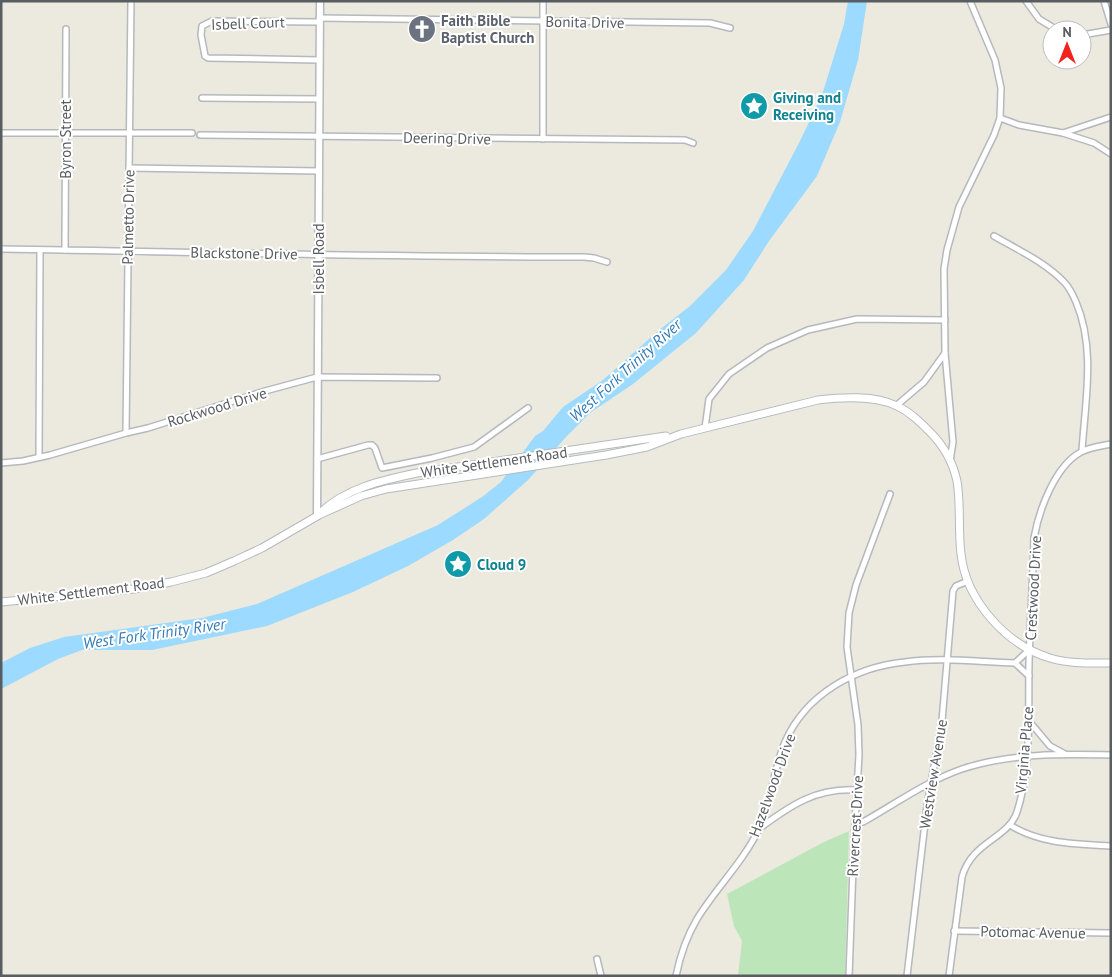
<svg xmlns="http://www.w3.org/2000/svg" width="1112" height="977" font-family="'PT Sans',sans-serif">
<style>
.green{fill:#bce6b9}
.water{fill:#9cdaff}
.lines{fill:none;stroke-linecap:round;stroke-linejoin:round}
.minor-casing{stroke:#b5b8bd;stroke-width:8}
.tertiary-casing{stroke:#b5b8bd;stroke-width:9}
.secondary-casing{stroke:#b5babf;stroke-width:9}
.minor{stroke:#fff;stroke-width:5}
.tertiary{stroke:#fff;stroke-width:6}
.secondary{stroke:#fff;stroke-width:7}
.labels{text-anchor:middle;dominant-baseline:central;stroke-width:4;stroke-linejoin:round;paint-order:stroke}
.worship-label{font-size:15px;font-weight:bold;fill:#5b616d;stroke:#fff;text-anchor:start}
.street-label{font-size:15px;fill:#585d61;stroke:#fff}
.culture-label{font-size:15px;font-weight:bold;fill:#0d838f;stroke:#fff;text-anchor:start}
.water-label{font-size:16px;font-style:italic;fill:#357bb6;stroke:#fff}
</style>
<rect width="100%" height="100%" fill="#ece9df"/>
<!-- green -->
<polygon class="green" points="849,831 845,976 738,976 742,941 734,926 727,894 822,843"/>
<!-- water -->
<polygon class="water" points="848,1 867,1 858,60 840,122 817,176 769,241 744,280 696,333 633,384 590,413 566,437 528,480 484,519 453,540 408,566 353,592 267,626 152,650 82,650 58,659 1,689 1,663 30,648 64,637 202,618 257,604 438,525 482,497 501,482 535,436 543,431 563,407 603,380 658,331 690,306 726,270 753,231 800,141 822,95 844,24"/>
<g class="lines">
<!-- minor casing -->
<g class="minor-casing">
<g id="minor">
<polyline points="1026,1 1039,19 1057,30"/>
<polyline points="1104,1 1111,24"/>
<polyline points="319,18 710,23 730,28"/>
<polyline points="1082,35 1111,30"/>
<polyline points="319,60 208,58 205,56 201,35 202,26 212,21 319,22"/>
<polyline points="202,98 319,99"/>
<polyline points="1000,118 1019,125 1063,133 1111,117"/>
<polyline points="1,133 192,133"/>
<polyline points="1063,133 1094,143 1111,154"/>
<polyline points="200,135 685,140 693,143"/>
<polyline points="543,139 543,1"/>
<polyline points="129,168 319,171"/>
<path d="M994,236c24,14 51,26 70,46 6,6 9,13 12,20 20,47 9,100 6,149"/>
<path d="M1,249c195,3 389,8 583,8l10,1 13,4"/>
<polyline points="65,250 66,29"/>
<polyline points="945,353 953,442 950,461"/>
<polyline points="897,405 924,382 945,353 944,269 947,250 959,207 994,135 1000,118 1001,88 995,60 970,1"/>
<polyline points="705,428 709,399 729,374 767,348 808,330 857,319 945,320"/>
<polyline points="126,433 131,1"/>
<polyline points="39,457 40,250"/>
<polyline points="317,459 368,445 372,445 375,448 382,468 432,458 474,447 528,408"/>
<polyline points="1,463 23,461 50,455 126,433 148,428 265,391 317,377 437,378"/>
<polyline points="1015,663 1029,650"/>
<polyline points="1029,721 1050,746 1065,754"/>
<path d="M856,822h7c32,-18 64,-41 99,-53 48,-16 99,-15 149,-14"/>
<path d="M1010,825c30,19 66,19 101,21"/>
<path d="M760,828c31,-23 56,-40 96,-38"/>
<polyline points="954,931 1111,933"/>
<polyline points="597,959 601,976"/>
<path d="M676,976c4,-20 11,-40 21,-57 19,-31 46,-57 62,-90 13,-28 14,-59 26,-87 21,-48 70,-75 120,-80 36,-5 74,0 110,1l14,13"/>
<polyline points="849,976 854,841 859,755 858,725 847,647 849,613 856,585 890,494"/>
<polyline points="907,976 927,806 942,721 953,591 956,586 968,581"/>
<path d="M949,976l13,-99c10,-36 46,-38 55,-65 15,-47 11,-100 12,-148 1,-42 4,-84 5,-126 5,-28 21,-72 47,-86 9,-5 20,-6 30,-8"/>
</g>
</g>
<!-- tertiary casing -->
<g class="tertiary-casing">
<polyline id="tertiary" points="317,516 320,1"/>
</g>
<!-- secondary casing -->
<g class="secondary-casing">
<g id="secondary">
<path d="M319,514c26,-26 64,-34 98,-41l249,-37"/>
<path d="M1,602l133,-13 37,-7 35,-9 28,-12 28,-13 57,-33 42,-19 25,-7 220,-34 41,-8 34,-13 137,-34c25,-3 56,-5 79,6 13,6 23,16 33,26 13,13 23,31 27,49 4,24 1,49 4,73 5,46 45,91 89,104 19,6 41,5 61,5"/>
</g>
</g>
<!-- minor -->
<use href="#minor" class="minor"/>
<!-- tertiary -->
<use href="#tertiary" class="tertiary"/>
<!-- secondary -->
<use href="#secondary" class="secondary"/>
</g>
<!-- icons -->
<defs>
<g id="church-disc" transform="scale(1.4375)"><circle r="9.5" fill="#6b7280" stroke="#fff"/><path d="M-1.2-6h2.4v3.5h3.3v2.4h-3.3V6h-2.4V-.1h-3.3v-2.4h3.3Z" fill="#fff"/></g>
<g id="sight-disc" transform="scale(1.4375)"><circle r="9.5" fill="#0f9aa8" stroke="#fff"/><path d="M0-6L1.8-2.2L6-1.7L2.9 1.2L3.7 5.4L0 3.3L-3.7 5.4L-2.9 1.2L-6-1.7L-1.8-2.2Z" fill="#fff"/></g>
</defs>
<g fill-rule="evenodd">
<use href="#church-disc" x="422" y="29"/>
<use href="#sight-disc" x="754" y="106"/>
<use href="#sight-disc" x="458" y="564"/>
</g>
<g class="labels">
<!-- worship labels -->
<g class="worship-label">
<text x="441" y="20">Faith Bible<tspan x="441" dy="17">Baptist Church</tspan></text>
</g>
<!-- street labels -->
<g class="street-label">
<text transform="translate(585 22) rotate(1)">Bonita Drive</text>
<text transform="translate(248 23) rotate(-2)">Isbell Court</text>
<text transform="translate(447 138) rotate(1)">Deering Drive</text>
<text transform="translate(65 139) rotate(-90)">Byron Street</text>
<text transform="translate(128 217) rotate(-89)">Palmetto Drive</text>
<text transform="translate(244 253) rotate(1)">Blackstone Drive</text>
<text transform="translate(318 259) rotate(-90)">Isbell Road</text>
<text transform="translate(217 407) rotate(-17)">Rockwood Drive</text>
<text transform="translate(494 462) rotate(-8)">White Settlement Road</text>
<text transform="translate(1033 588) rotate(-87)">Crestwood Drive</text>
<text transform="translate(91 591) rotate(-7)">White Settlement Road</text>
<text transform="translate(1024 750) rotate(-85)">Virginia Place</text>
<text transform="translate(933 774) rotate(-81)">Westview Avenue</text>
<text transform="translate(772 785) rotate(-70)">Hazelwood Drive</text>
<text transform="translate(855 826) rotate(-87)">Rivercrest Drive</text>
<text transform="translate(1033 932) rotate(1)">Potomac Avenue</text>
</g>
<!-- culture labels -->
<g class="culture-label">
<text x="773" y="97">Giving and<tspan x="773" dy="17">Receiving</tspan></text>
<text x="477" y="564">Cloud 9</text>
</g>
<!-- water labels -->
<g class="water-label">
<text transform="translate(625 370) rotate(-42)">West Fork Trinity River</text>
<text transform="translate(154 633) rotate(-8)">West Fork Trinity River</text>
</g>
</g>
<!-- border -->
<rect width="1112" height="977" fill="none" stroke="#585d61" stroke-width="5"/>
<!-- north arrow -->
<g transform="translate(1067 45)"><circle r="24" fill="#ffffff" stroke="#bcbec0"/>
<path d="M0-4L9 19L0 12L-9 19Z" fill="#f2231f"/>
<text y="-8" font-size="14" font-weight="bold" text-anchor="middle" fill="#585d61">N</text>
</g>
</svg>
